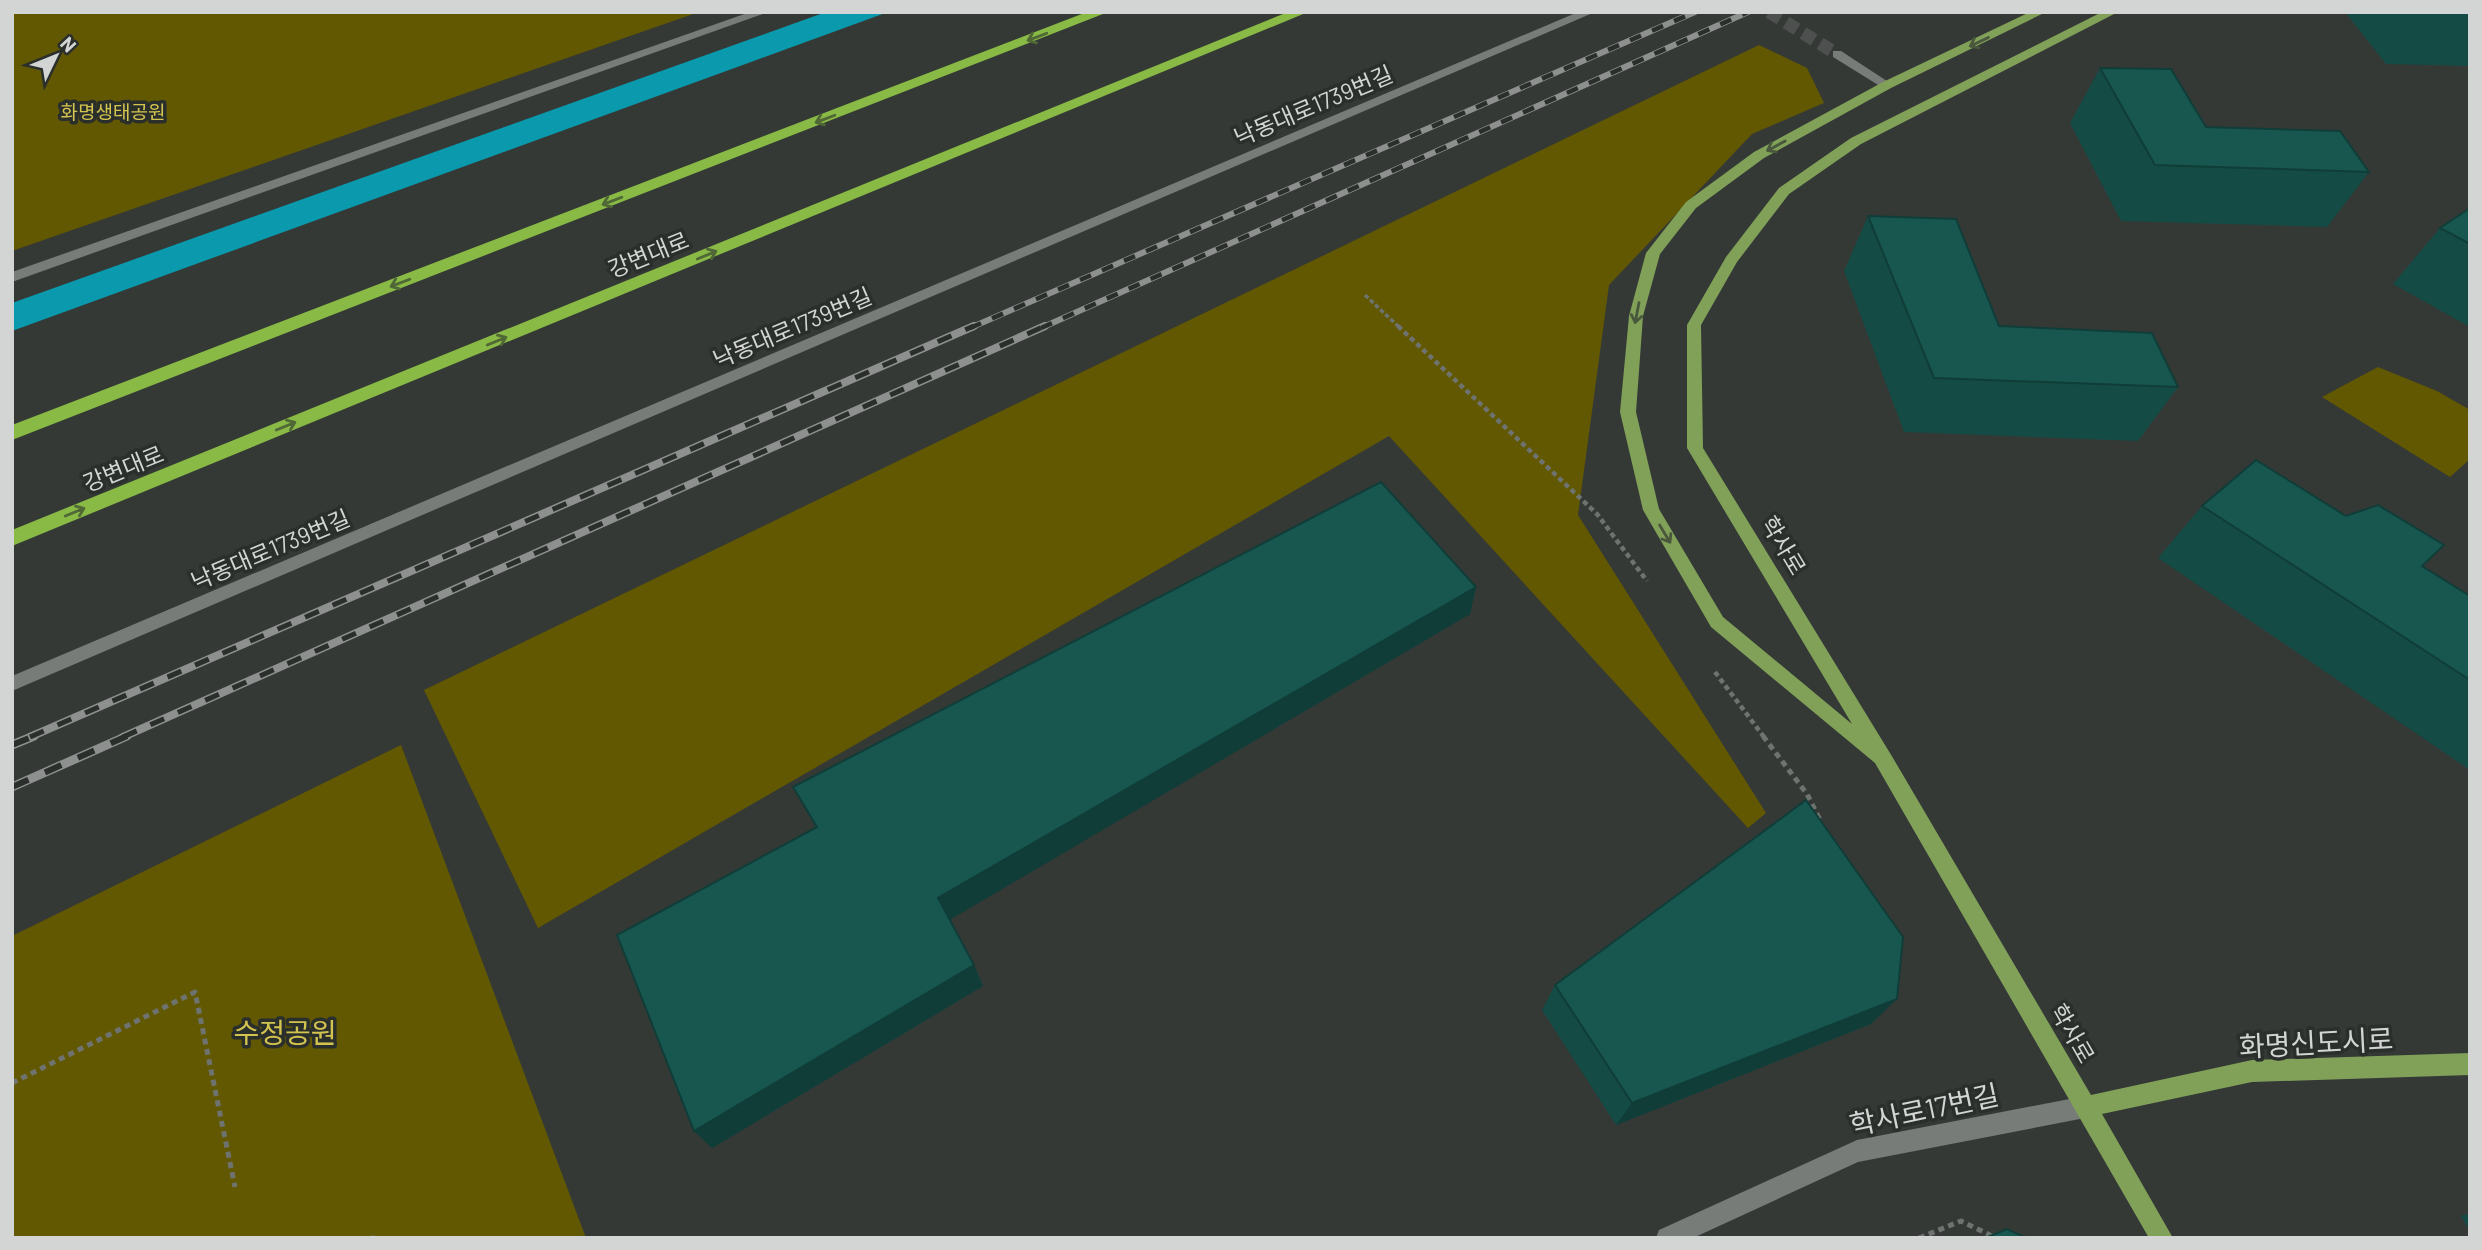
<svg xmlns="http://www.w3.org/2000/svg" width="2482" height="1250" font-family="Barlow,'Noto Sans KR',sans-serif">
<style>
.green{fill:#625801}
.water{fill:#0b99ad}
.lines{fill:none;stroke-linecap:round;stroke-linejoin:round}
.minor-tunnel{stroke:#4d504e;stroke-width:13;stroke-dasharray:13 7;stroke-linecap:butt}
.path-far2{stroke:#6f7370;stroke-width:3.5;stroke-dasharray:4.5 2.5;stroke-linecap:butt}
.path-far1{stroke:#6f7370;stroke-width:4.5;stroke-dasharray:5 3.5;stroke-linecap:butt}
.path{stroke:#6f7370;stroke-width:5;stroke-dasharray:6 4.5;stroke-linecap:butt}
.minor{fill:#777c78;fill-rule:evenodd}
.major{fill:#81a159;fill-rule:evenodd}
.highway{fill:#88ba45;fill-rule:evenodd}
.rail-far2-casing{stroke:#8d908e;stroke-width:6}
.rail-far1-casing{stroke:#8d908e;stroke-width:8}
.rail-casing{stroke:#8d908e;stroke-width:9}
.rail-far2{stroke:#2b2f2c;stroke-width:4.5;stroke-dasharray:12;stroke-linecap:butt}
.rail-far1{stroke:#2b2f2c;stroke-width:5;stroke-dasharray:15;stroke-linecap:butt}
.rail{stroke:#2b2f2c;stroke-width:6;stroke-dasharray:18;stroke-linecap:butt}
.wall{fill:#144b45}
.shaded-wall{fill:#103d38}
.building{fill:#175750;stroke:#103d38;stroke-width:2}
.oneway{stroke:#506736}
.oneway2{stroke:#49573c}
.labels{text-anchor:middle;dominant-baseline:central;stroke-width:7;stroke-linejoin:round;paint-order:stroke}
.far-park-label{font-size:19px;fill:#d3c44f;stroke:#2b2f2c}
.street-label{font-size:23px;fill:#d2d5d3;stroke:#2b2f2c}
.near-park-label{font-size:28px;fill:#d3c44f;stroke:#2b2f2c}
.near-street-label{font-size:28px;fill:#d2d5d3;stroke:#2b2f2c}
</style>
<rect width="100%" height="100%" fill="#353936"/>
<!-- green -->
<g class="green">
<polygon points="12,12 699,12 12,251"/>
<polygon points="1759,45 1807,68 1824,103 1752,134 1609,285 1578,515 1766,813 1748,828 1389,436 538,928 424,690"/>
<polygon points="2378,367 2437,391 2470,410 2470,459 2450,477 2322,397"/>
<polygon points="401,745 586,1238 12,1238 12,936"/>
</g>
<!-- water -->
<polygon class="water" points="826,12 888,12 12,331 12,303"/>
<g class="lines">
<!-- minor-tunnel -->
<polyline class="minor-tunnel" points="1769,12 1837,54"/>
<!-- path-far2 -->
<polyline class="path-far2" points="1365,295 1400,328"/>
<!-- path-far1 -->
<g class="path-far1">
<polyline points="1398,326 1597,514 1647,581"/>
<polyline points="1715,672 1764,737"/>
</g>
<!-- path -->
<g class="path">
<polyline points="1763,736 1807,794 1821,822"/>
<polyline points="12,1083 195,992 235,1187"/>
<polyline points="371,1238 375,1238"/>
<polyline points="1919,1238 1961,1221 1996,1238"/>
</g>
<!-- minor -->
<g class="minor">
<polygon points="750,12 768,12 12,282 12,272"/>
<polygon points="1578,12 1595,12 12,691 12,676"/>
<polygon points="1833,51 1841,51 1893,85 1883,88 1833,57"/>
<polygon points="2085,1096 2093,1099 2096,1107 2093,1115 2085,1118 1858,1162 1693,1238 1656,1238 1659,1230 1857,1140"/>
</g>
<!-- major -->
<polygon class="major" points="2030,12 2046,12 1891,88 1764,158 1696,208 1660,254 1643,316 1636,412 1659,509 1723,617 1852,724 1687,448 1687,325 1726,257 1779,188 1851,138 2102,12 2118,12 1861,144 1789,194 1737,262 1701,325 1703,448 1893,758 2091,1095 2252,1060 2470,1053 2470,1075 2252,1082 2102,1114 2173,1238 2149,1238 1875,763 1711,627 1643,510 1620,412 1629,316 1646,253 1686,202 1754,152 1883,82"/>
<!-- highway -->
<g class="highway">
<polygon points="1087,12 1108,12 12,440 12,425"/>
<polygon points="1288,12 1308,12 12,546 12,530"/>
</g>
<!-- rail-far2 casing -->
<g class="rail-far2-casing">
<g id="rail-far2">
<polyline points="970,328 1695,12"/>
<polyline points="1041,328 1748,12"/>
</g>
</g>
<!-- rail-far1 casing -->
<g class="rail-far1-casing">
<g id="rail-far1">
<polyline points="30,737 974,326"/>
<polyline points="123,737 1045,326"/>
</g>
</g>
<!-- rail casing -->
<g class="rail-casing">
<g id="rail">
<polyline points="12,745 34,736"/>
<polyline points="12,787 127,736"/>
</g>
</g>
<!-- rail-far2 -->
<use href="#rail-far2" class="rail-far2"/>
<!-- rail-far1 -->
<use href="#rail-far1" class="rail-far1"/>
<!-- rail -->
<use href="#rail" class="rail"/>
</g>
<!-- wall -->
<g class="wall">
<polygon points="2345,12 2470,12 2470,66 2386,64"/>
<polygon points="2100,68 2206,127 2369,172 2327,227 2121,221 2070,123"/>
<polygon points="2470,208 2470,327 2393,284 2440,228"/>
<polygon points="1868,216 1999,326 2178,387 2138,441 1904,432 1844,271"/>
<polygon points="2202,506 2422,566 2470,596 2470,770 2158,558"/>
<polygon points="1476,587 1470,614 950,919 974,965 983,986 712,1148 694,1131 816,828 793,787"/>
<polygon points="1555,985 1871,1024 1616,1125 1542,1010"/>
<polygon points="2470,1213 2470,1231 2461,1216"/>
</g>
<!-- shaded-wall -->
<g class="shaded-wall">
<polygon points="1476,587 1470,614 948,921 938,898"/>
<polygon points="974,965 983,986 712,1148 694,1131"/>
<polygon points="1897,999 1871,1024 1616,1125 1632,1103"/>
</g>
<!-- building -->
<g class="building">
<polygon points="2100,68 2171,69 2206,127 2340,131 2369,172 2155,165"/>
<polygon points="2470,208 2470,244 2440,228"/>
<polygon points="1868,216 1956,219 1999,326 2152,333 2178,387 1934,378"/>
<polygon points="2256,460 2346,516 2378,505 2444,545 2422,566 2470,596 2470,680 2202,506"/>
<polygon points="1381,482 1476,587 938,898 974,965 694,1131 617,935 817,827 793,787"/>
<polygon points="1806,800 1903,937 1897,999 1632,1103 1555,985"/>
<polygon points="2007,1229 2026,1238 1985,1238"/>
</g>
<!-- one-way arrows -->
<defs><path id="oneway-shaft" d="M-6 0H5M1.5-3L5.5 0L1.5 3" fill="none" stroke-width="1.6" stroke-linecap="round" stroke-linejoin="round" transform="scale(1.75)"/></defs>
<g class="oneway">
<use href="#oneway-shaft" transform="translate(1037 37) rotate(159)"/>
<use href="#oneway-shaft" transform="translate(825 119) rotate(159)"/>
<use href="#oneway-shaft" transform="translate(612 201) rotate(159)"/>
<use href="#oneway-shaft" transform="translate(707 255) rotate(-22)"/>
<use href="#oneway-shaft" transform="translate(400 283) rotate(159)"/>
<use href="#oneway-shaft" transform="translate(497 341) rotate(-22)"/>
<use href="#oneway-shaft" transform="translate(286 426) rotate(-22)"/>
<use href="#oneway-shaft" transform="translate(75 512) rotate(-22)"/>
</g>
<g class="oneway2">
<use href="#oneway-shaft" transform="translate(1979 42) rotate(154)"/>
<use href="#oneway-shaft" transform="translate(1776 146) rotate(151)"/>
<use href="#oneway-shaft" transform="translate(1637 313) rotate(101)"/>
<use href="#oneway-shaft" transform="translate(1665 534) rotate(59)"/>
</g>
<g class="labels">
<!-- far-park labels -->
<g class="far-park-label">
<text x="113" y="111">화명생태공원</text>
</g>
<!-- street labels -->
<g class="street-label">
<text transform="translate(1313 105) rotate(-23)">낙동대로1739번길</text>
<text transform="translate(648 254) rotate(-22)">강변대로</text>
<text transform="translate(792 327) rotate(-23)">낙동대로1739번길</text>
<text transform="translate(123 468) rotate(-22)">강변대로</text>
<text transform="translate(1784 545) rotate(59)">학사로</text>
<text transform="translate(270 549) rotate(-23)">낙동대로1739번길</text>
<text transform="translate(2073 1033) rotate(60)">학사로</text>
</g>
<!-- near-park labels -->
<g class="near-park-label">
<text x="285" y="1032">수정공원</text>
</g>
<!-- near-street labels -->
<g class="near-street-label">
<text transform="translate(2316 1042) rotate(-3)">화명신도시로</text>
<text transform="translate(1924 1109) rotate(-12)">학사로17번길</text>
</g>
</g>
<!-- border -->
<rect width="2482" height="1250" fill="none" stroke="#d2d5d3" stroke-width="28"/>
<!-- north arrow -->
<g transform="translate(56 56) rotate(47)" stroke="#2b2f2c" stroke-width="5" paint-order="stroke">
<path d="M0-5L12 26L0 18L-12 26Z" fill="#d2d5d3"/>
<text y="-10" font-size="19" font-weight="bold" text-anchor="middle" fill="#d2d5d3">N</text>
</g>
</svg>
